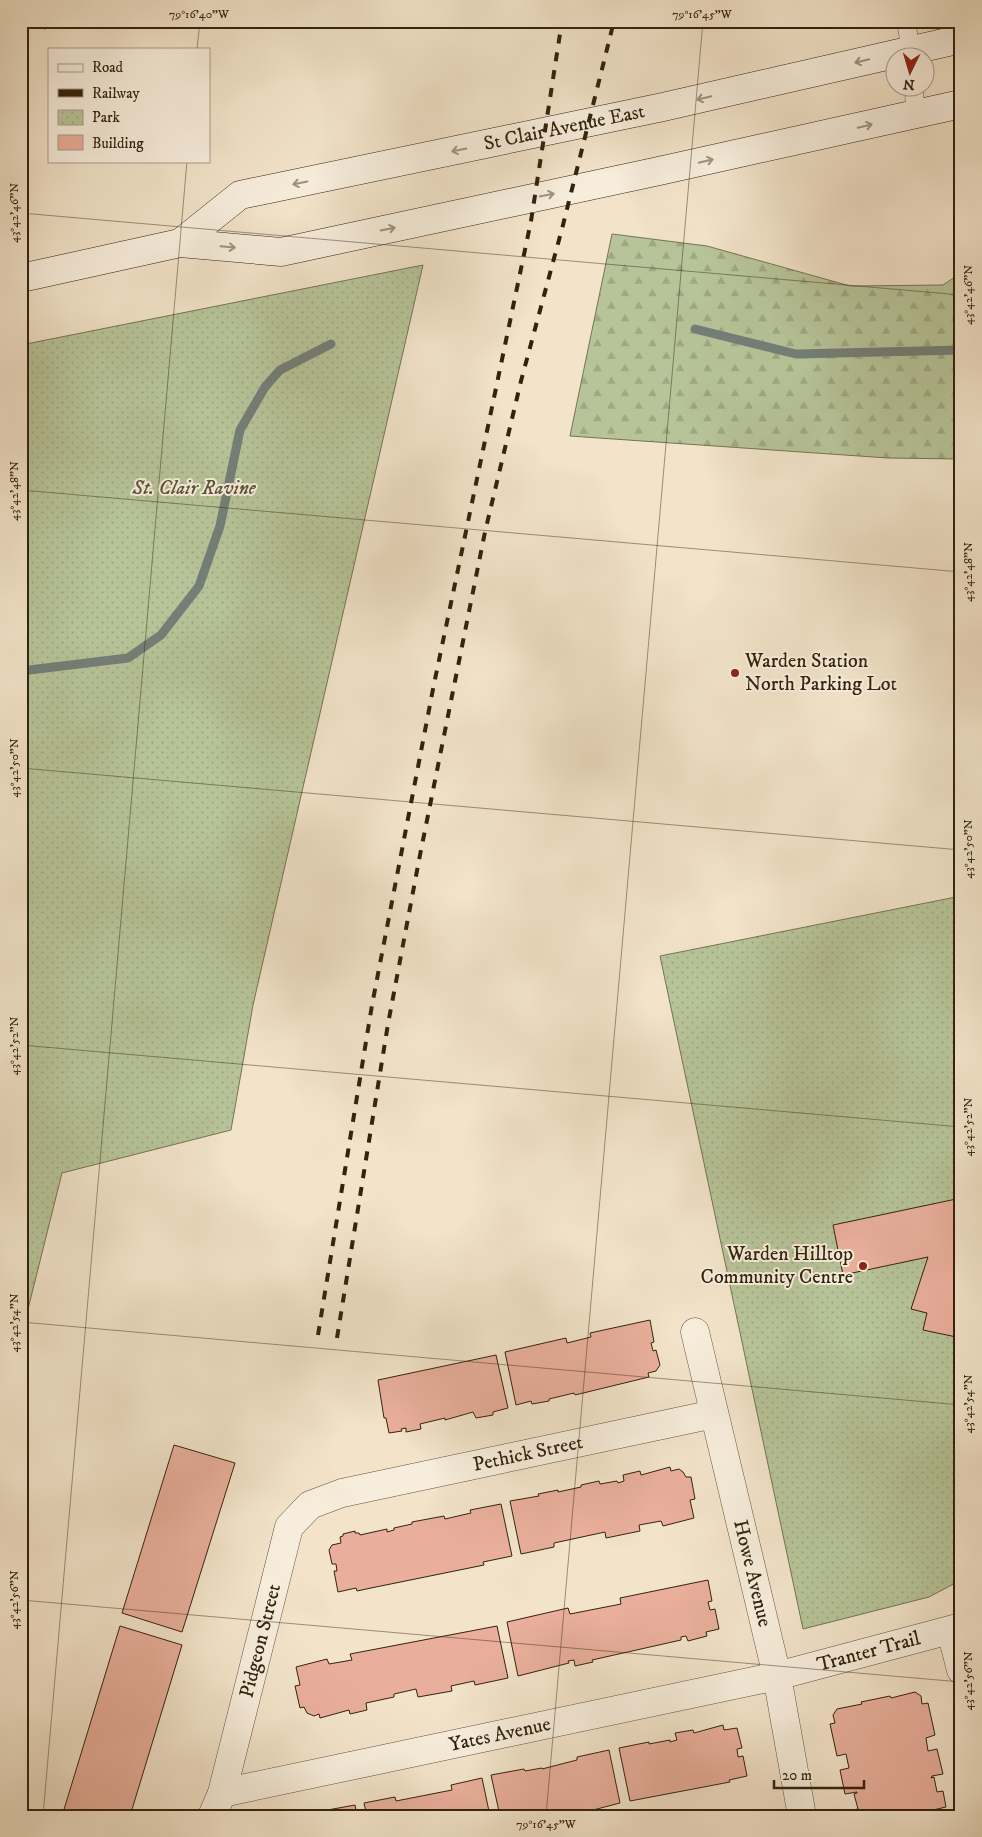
<svg xmlns="http://www.w3.org/2000/svg" width="982" height="1837" font-family="'IM FELL DW Pica',serif">
<style>
.forest{fill:url(#forest-firs);stroke:#747454}
.park{fill:url(#park-dots);stroke:#747454}
.lines{fill:none;stroke-linecap:round;stroke-linejoin:round}
.stream{stroke:#737f78;stroke-width:9}
.building{fill:#e9af9c;stroke:#32230e}
.service-casing{stroke:#62533d;stroke-width:19}
.minor-casing{stroke:#62533d;stroke-width:29}
.secondary-casing{stroke:#32230e;stroke-width:29}
.service{stroke:#f7eddc;stroke-width:18}
.minor{stroke:#f7eddc;stroke-width:28}
.secondary{stroke:#f7eddc;stroke-width:28}
.rail{stroke:#32230e;stroke-width:4;stroke-dasharray:9 9;stroke-linecap:butt}
.oneway{stroke:#9e927f}
.ticks{fill:none;stroke:#32230e;stroke-width:1;stroke-opacity:0.45}
.poi-dot{fill:#8f2418;stroke:#f7eddc;stroke-width:2}
.labels{text-anchor:middle;dominant-baseline:central;stroke-width:4;stroke-linejoin:round;paint-order:stroke}
.street-label{font-size:20px;fill:#32230e;stroke:#f7eddc}
.park-label{font-size:20px;font-style:italic;fill:#5a5338;stroke:#f7eddc}
.poi-label{font-size:20px;fill:#32230e;stroke:#f7eddc;text-anchor:start}
.neatline{fill:none;stroke:#32230e;stroke-width:2}
.ticks-label{font-size:12px;text-anchor:middle;fill:#32230e}
</style>
<defs>
<pattern id="forest-firs" width="22" height="20" patternUnits="userSpaceOnUse" patternTransform="scale(1.25)"><rect width="22" height="20" fill="#b7c499"/><path d="M5 1l3.5 6h-7zM16 11l3.5 6h-7z" fill="#9ea883"/></pattern>
<pattern id="park-dots" width="8" height="8" patternUnits="userSpaceOnUse" patternTransform="scale(1.25)"><rect width="8" height="8" fill="#b7c499"/><path d="M2 2h.1M6 6h.1" fill="none" stroke="#9ea883" stroke-width="1.8" stroke-linecap="round"/></pattern>
</defs>
<rect width="100%" height="100%" fill="#f2e3c9"/>
<filter id="stains"><feTurbulence type="fractalNoise" baseFrequency=".004" numOctaves="4"/><feColorMatrix values="0 0 0 0 .2 0 0 0 0 .09 0 0 0 0 .02 0 0 0 .5 -.17"/></filter>
<radialGradient id="worn" r=".72"><stop offset=".6" stop-color="#630" stop-opacity="0"/><stop offset="1" stop-color="#630" stop-opacity=".3"/></radialGradient>
<!-- forest -->
<polygon class="forest" points="612,234 707,246 850,286 943,285 961,273 961,459 888,458 570,436"/>
<!-- park -->
<g class="park">
<polygon points="423,265 253,1005 231,1130 62,1173 21,1337 21,345"/>
<polygon points="961,896 961,1580 929,1597 803,1629 660,956"/>
</g>
<g class="lines">
<!-- stream -->
<g class="stream">
<polyline points="695,329 796,354 961,350"/>
<polyline points="21,671 128,658 161,635 199,586 220,526 240,430 265,387 280,370 331,344"/>
</g>
</g>
<!-- building -->
<g class="building">
<polygon points="43,21 81,21 44,29"/>
<polygon points="961,1198 961,1338 923,1330 927,1313 911,1309 928,1257 843,1275 833,1225"/>
<polygon points="650,1320 654,1342 651,1343 653,1351 656,1350 660,1365 656,1371 648,1373 649,1377 575,1395 574,1393 549,1399 549,1401 532,1404 531,1401 516,1405 505,1352 566,1338 567,1343 591,1337 590,1333"/>
<polygon points="496,1355 508,1408 493,1412 493,1415 476,1418 473,1412 445,1420 445,1418 420,1424 421,1429 406,1432 406,1428 401,1429 402,1431 389,1433 386,1418 384,1418 378,1380"/>
<polygon points="174,1445 235,1463 182,1632 122,1613"/>
<polygon points="670,1467 671,1471 679,1469 683,1472 686,1477 691,1477 695,1499 690,1500 694,1518 663,1526 661,1521 639,1525 640,1531 606,1538 605,1532 554,1543 554,1547 521,1554 510,1501 539,1496 538,1494 558,1490 558,1492 581,1487 581,1485 599,1481 600,1484 617,1481 618,1483 624,1481 623,1475 640,1471 641,1475"/>
<polygon points="501,1504 512,1556 483,1562 484,1565 371,1588 357,1591 356,1588 338,1592 334,1571 337,1571 336,1564 332,1564 329,1550 332,1545 341,1543 340,1537 343,1536 343,1534 355,1531 355,1533 359,1533 360,1535 387,1529 387,1532 394,1530 394,1528 412,1524 412,1522 444,1516 445,1519 471,1513 470,1510"/>
<polygon points="708,1580 712,1601 708,1602 710,1610 715,1609 719,1629 706,1632 707,1636 688,1641 686,1636 681,1637 681,1640 592,1660 593,1662 575,1666 574,1660 568,1661 569,1663 518,1676 507,1622 568,1608 570,1614 621,1604 620,1598"/>
<polygon points="120,1626 182,1645 130,1816 62,1816"/>
<polygon points="497,1626 508,1678 475,1685 474,1681 451,1686 452,1691 418,1697 416,1689 394,1694 394,1697 366,1703 367,1710 350,1714 349,1710 320,1718 319,1714 314,1716 307,1713 304,1707 300,1708 295,1686 300,1685 296,1667 327,1659 329,1664 352,1660 350,1654"/>
<polygon points="915,1692 921,1696 922,1704 928,1703 935,1735 926,1738 928,1751 937,1749 943,1774 932,1776 931,1778 934,1777 937,1792 943,1791 946,1807 933,1810 935,1816 853,1816 852,1810 858,1809 854,1794 857,1793 857,1792 845,1794 840,1770 849,1768 846,1754 837,1756 830,1724 835,1723 833,1715 837,1709 862,1704 861,1702 890,1696 891,1698"/>
<polygon points="723,1725 724,1730 737,1728 742,1748 737,1749 738,1757 743,1756 747,1776 729,1780 730,1782 630,1801 619,1748 649,1742 649,1744 670,1740 670,1742 677,1740 675,1733 693,1730 694,1733"/>
<polygon points="609,1750 620,1803 570,1816 500,1816 491,1775 524,1769 525,1771 542,1768 542,1769 577,1760 577,1757"/>
<polygon points="482,1778 490,1816 367,1816 364,1803 395,1797 396,1801 452,1790 451,1785"/>
<polygon points="355,1805 357,1816 315,1816 323,1814 322,1811"/>
</g>
<g class="lines">
<!-- service casing -->
<g class="service-casing">
<g id="service">
<polyline points="906,21 912,58"/>
<polyline points="914,88 915,114"/>
</g>
</g>
<!-- minor casing -->
<g class="minor-casing">
<g id="minor">
<path id="s1" d="M695,1332l82,344 25,140"/>
<polyline points="951,1631 961,1670"/>
<path id="s2" d="M222,1793l555,-117 184,-49"/>
<path id="s3" d="M212,1816l10,-23 67,-266 21,-22 32,-12 372,-79"/>
</g>
</g>
<!-- secondary casing -->
<g class="secondary-casing">
<g id="secondary">
<path id="s4" d="M180,243l60,-48 423,-88 298,-68"/>
<polyline points="21,278 180,243 281,252 659,171 961,104"/>
</g>
</g>
<!-- service -->
<use href="#service" class="service"/>
<!-- minor -->
<use href="#minor" class="minor"/>
<!-- secondary -->
<use href="#secondary" class="secondary"/>
<!-- rail -->
<g class="rail">
<polyline points="318,1335 372,1005 434,684 531,221 562,21"/>
<polyline points="337,1338 388,1024 420,855 485,532 521,381 563,225 614,21"/>
</g>
</g>
<!-- one-way arrows -->
<defs><path id="oneway-shaft" d="M-6 0H5M1.5-3L5.5 0L1.5 3" fill="none" stroke-width="1.6" stroke-linecap="round" stroke-linejoin="round" transform="scale(1.25)"/></defs>
<g class="oneway">
<use href="#oneway-shaft" transform="translate(862 61) rotate(167)"/>
<use href="#oneway-shaft" transform="translate(704 98) rotate(167)"/>
<use href="#oneway-shaft" transform="translate(865 126) rotate(-13)"/>
<use href="#oneway-shaft" transform="translate(459 150) rotate(168)"/>
<use href="#oneway-shaft" transform="translate(706 161) rotate(-13)"/>
<use href="#oneway-shaft" transform="translate(300 183) rotate(168)"/>
<use href="#oneway-shaft" transform="translate(547 195) rotate(-12)"/>
<use href="#oneway-shaft" transform="translate(388 229) rotate(-12)"/>
<use href="#oneway-shaft" transform="translate(228 247) rotate(5)"/>
</g>
<!-- ticks -->
<path class="ticks" d="M197,49l3,-28M21,213l940,82M21,490l940,82M21,768l940,82M21,1045l940,82M21,1322l940,83M21,1600l940,82M43,1816l144,-1655M546,1816l157,-1795"/>
<!-- markers -->
<g class="poi-dot">
<circle cx="735" cy="673" r="5"/>
<circle cx="863" cy="1266" r="5"/>
</g>
<g class="labels">
<!-- street labels -->
<g class="street-label">
<text stroke="none"><textPath href="#s4" startOffset="408">St Clair Avenue East</textPath></text>
<text stroke="none"><textPath href="#s3" startOffset="554">Pethick Street</textPath></text>
<text stroke="none"><textPath href="#s1" startOffset="248">Howe Avenue</textPath></text>
<text stroke="none"><textPath href="#s3" startOffset="182">Pidgeon Street</textPath></text>
<text stroke="none"><textPath href="#s2" startOffset="662">Tranter Trail</textPath></text>
<text stroke="none"><textPath href="#s2" startOffset="284">Yates Avenue</textPath></text>
</g>
<!-- park labels -->
<g class="park-label">
<text x="194" y="488">St. Clair Ravine</text>
</g>
<!-- poi labels -->
<g class="poi-label">
<text x="745" y="661">Warden Station<tspan x="745" dy="23">North Parking Lot</tspan></text>
<text x="853" y="1254" text-anchor="end">Warden Hilltop<tspan x="853" dy="23">Community Centre</tspan></text>
</g>
</g>
<!-- margin -->
<rect width="982" height="1837" fill="none" stroke="#f2e3c9" stroke-width="55"/>
<!-- legend -->
<rect x="48" y="48" width="162" height="115" fill="#f7eddc" stroke="#a89c8a"/>
<rect x="58" y="64" width="25" height="8" fill="#f7eddc" stroke="#a89c8a"/>
<text x="92" y="72" font-size="15" fill="#32230e">Road</text>
<rect x="58" y="89" width="25" height="8" fill="#32230e" stroke="#a89c8a"/>
<text x="92" y="98" font-size="15" fill="#32230e">Railway</text>
<rect x="58" y="110" width="25" height="15" fill="url(#park-dots)" stroke="#a89c8a"/>
<text x="92" y="122" font-size="15" fill="#32230e">Park</text>
<rect x="58" y="135" width="25" height="15" fill="#e9af9c" stroke="#a89c8a"/>
<text x="92" y="148" font-size="15" fill="#32230e">Building</text>
<!-- north arrow -->
<g transform="translate(910 72) rotate(185)"><circle r="24" fill="#f7eddc" stroke="#a89c8a"/>
<path d="M0-4L9 19L0 12L-9 19Z" fill="#8f2418"/>
<text y="-8" font-size="14" font-weight="bold" text-anchor="middle" fill="#32230e">N</text>
</g>
<!-- scale -->
<path d="M774 1780v8h90v-8" fill="none" stroke="#32230e" stroke-width="2.5"/>
<text x="782" y="1780" font-size="15" fill="#32230e" stroke="#f7eddc" stroke-width="4" paint-order="stroke">20 m</text>
<rect x="28" y="28" width="926" height="1782" class="neatline"/>
<g class="ticks-label">
<text x="199" y="18">79°16'40"W</text>
<text x="702" y="18">79°16'45"W</text>
<text transform="translate(14 213) rotate(-90)" y="4">43°42'46"N</text>
<text transform="translate(968 295) rotate(-90)" y="4">43°42'46"N</text>
<text transform="translate(14 491) rotate(-90)" y="4">43°42'48"N</text>
<text transform="translate(968 572) rotate(-90)" y="4">43°42'48"N</text>
<text transform="translate(14 768) rotate(-90)" y="4">43°42'50"N</text>
<text transform="translate(968 849) rotate(-90)" y="4">43°42'50"N</text>
<text transform="translate(14 1046) rotate(-90)" y="4">43°42'52"N</text>
<text transform="translate(968 1127) rotate(-90)" y="4">43°42'52"N</text>
<text transform="translate(14 1323) rotate(-90)" y="4">43°42'54"N</text>
<text transform="translate(968 1404) rotate(-90)" y="4">43°42'54"N</text>
<text transform="translate(14 1600) rotate(-90)" y="4">43°42'56"N</text>
<text transform="translate(968 1681) rotate(-90)" y="4">43°42'56"N</text>
<text x="546" y="1828">79°16'45"W</text>
</g>
<rect width="100%" height="100%" filter="url(#stains)"/>
<rect width="100%" height="100%" fill="url(#worn)"/>
</svg>
